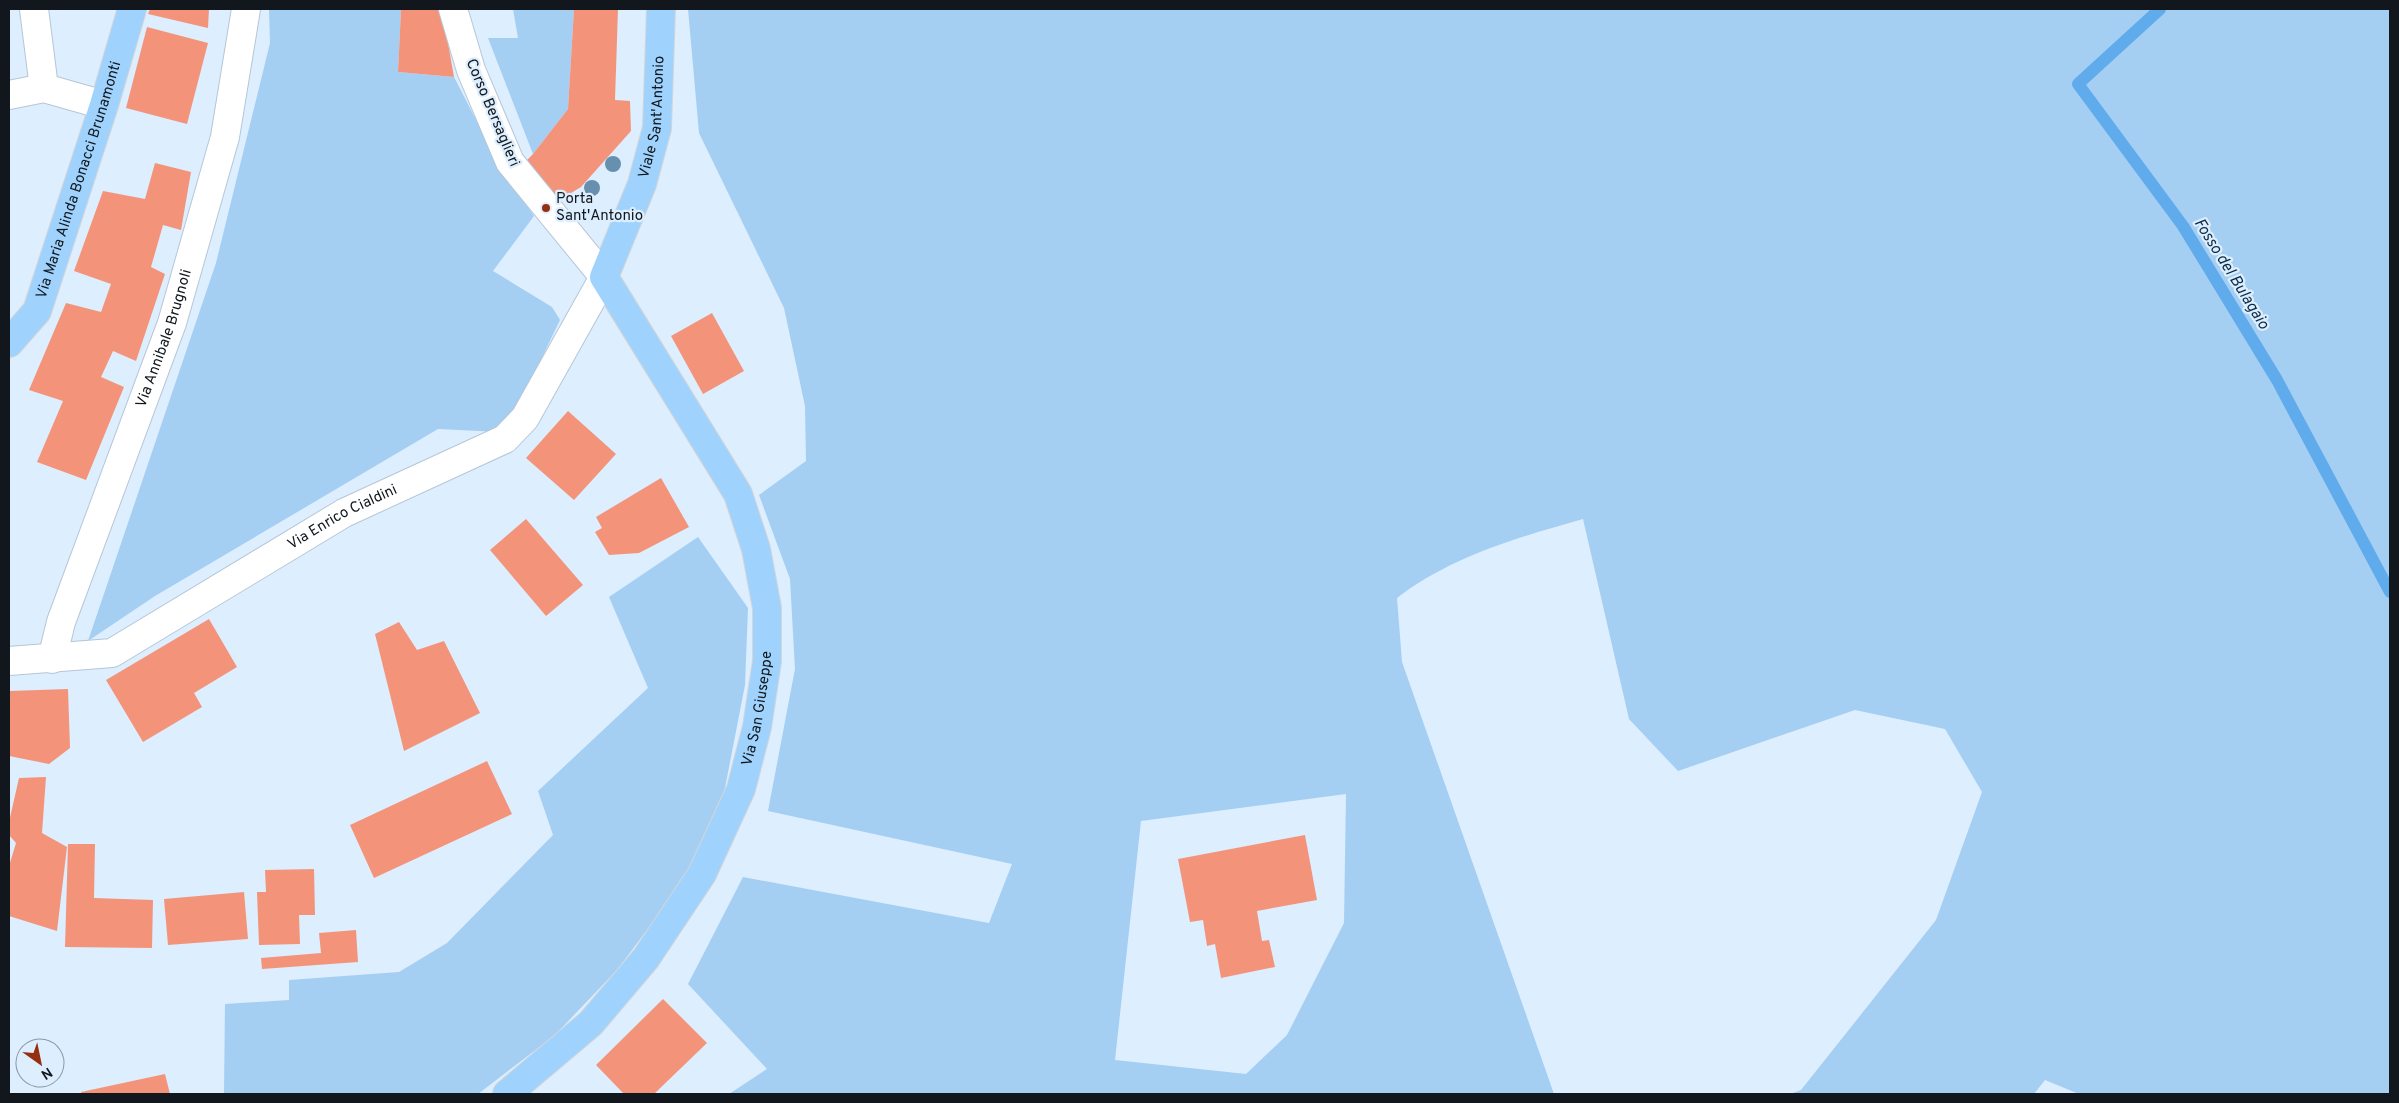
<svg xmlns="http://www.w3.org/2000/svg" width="2399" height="1103" font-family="Overpass,sans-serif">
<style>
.green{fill:#a5cef3;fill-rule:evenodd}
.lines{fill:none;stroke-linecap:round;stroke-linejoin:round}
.stream{stroke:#5fabeb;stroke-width:12}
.building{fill:#f3947a}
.minor-casing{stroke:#b6c6d6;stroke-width:30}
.major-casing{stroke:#d4d5d6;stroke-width:30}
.minor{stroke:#fff;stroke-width:28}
.major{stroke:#9fd3fe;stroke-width:28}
.tree{fill:#678fae}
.poi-dot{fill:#962f10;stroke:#ddeefe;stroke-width:2}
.labels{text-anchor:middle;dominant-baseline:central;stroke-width:4.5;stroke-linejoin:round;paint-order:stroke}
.street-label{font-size:15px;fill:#11171c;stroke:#ddeefe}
.poi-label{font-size:15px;fill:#11171c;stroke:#ddeefe;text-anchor:start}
.water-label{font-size:16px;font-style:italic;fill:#0b2c46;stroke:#ddeefe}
</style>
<rect width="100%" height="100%" fill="#ddeefe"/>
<!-- green -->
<g class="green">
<polygon points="269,9 401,9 398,72 454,77 502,170 534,216 493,271 552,307 560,320 511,422 500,432 438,429 155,596 88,641 216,263 270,43"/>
<polygon points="513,9 574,9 568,109 533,154 488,38 518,38"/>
<path d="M688,9h1702v1085h-311l-34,-14 -11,14h-244l11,-4 135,-170 46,-128 -37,-63 -90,-19 -177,61 -49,-52 -46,-200c-64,18 -133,38 -186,79l5,64 152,432h-825l38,-25 -79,-85 55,-107 246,46 23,-59 -244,-53 27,-142 -5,-90 -31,-84 47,-34 -1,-55 -21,-98 -85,-175zM1346,794l-2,129 -57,112 -41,39 -131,-14 26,-239z"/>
<polygon points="698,537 748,608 745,685 724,793 686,878 617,970 554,1036 478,1094 224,1094 225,1004 289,1000 289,980 399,972 447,943 553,835 538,791 648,688 609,597"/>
</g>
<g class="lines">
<!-- stream -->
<polyline class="stream" points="2160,9 2078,84 2183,226 2277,380 2390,592"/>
</g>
<!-- building -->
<g class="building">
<polygon points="150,9 209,9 208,28 148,14"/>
<polygon points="401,9 442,9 454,77 398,72"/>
<polygon points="574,9 618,9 615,100 630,101 631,131 581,187 553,204 519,168 533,154 568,109"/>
<polygon points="147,27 208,43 187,124 126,108"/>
<polygon points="155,163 191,172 181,230 163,225 151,267 165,274 136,361 113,351 101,377 124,387 86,480 37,462 63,401 29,390 66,303 101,312 111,284 74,271 103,191 145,199"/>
<polygon points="712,313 744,371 703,394 671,336"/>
<polygon points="568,411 616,454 574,500 526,458"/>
<polygon points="661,478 689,527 639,553 609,555 595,532 602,528 596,517"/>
<polygon points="526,519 583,585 546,616 490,550"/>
<polygon points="209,619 237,667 194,693 202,707 143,742 106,680"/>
<polygon points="399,622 417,650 444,641 480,713 404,751 375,634"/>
<polygon points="68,689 70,748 49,764 9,756 9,691"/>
<polygon points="487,761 512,814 374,878 350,825"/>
<polygon points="46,777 42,833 67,847 57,931 9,916 9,866 16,843 9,835 9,822 19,778"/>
<polygon points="1305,835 1317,900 1257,911 1262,941 1269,940 1275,967 1221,978 1215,944 1207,946 1203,920 1190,922 1178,859"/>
<polygon points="68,844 95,844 94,898 153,900 152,948 65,947"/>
<polygon points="314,869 315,915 299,915 300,944 259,945 257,892 266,892 265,870"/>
<polygon points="244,892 248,939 168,945 164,899"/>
<polygon points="356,930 358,962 262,969 261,958 321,953 319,933"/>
<polygon points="663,999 707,1043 654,1094 624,1094 596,1065"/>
<polygon points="165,1074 170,1094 82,1094 81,1092"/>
</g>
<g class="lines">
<!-- minor casing -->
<g class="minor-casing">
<g id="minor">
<polyline points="34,9 44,88"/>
<polyline points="9,95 44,88 104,105"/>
<path id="s1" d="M52,659l9,-37 111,-299 53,-186 21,-128"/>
<path id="s2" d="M9,661l103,-8 232,-140 161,-74 20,-21 79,-141 -94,-115 -39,-92 -18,-61"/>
</g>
</g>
<!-- major casing -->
<g class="major-casing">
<g id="major">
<path id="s3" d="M9,343l28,-32 67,-206 28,-96"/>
<path id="s4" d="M507,1094l84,-71 55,-65 56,-84 39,-85 16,-62 10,-66v-53l-11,-59 -18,-55 -134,-217 38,-93 15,-56 4,-119"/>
</g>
</g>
<!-- minor -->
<use href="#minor" class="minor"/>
<!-- major -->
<use href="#major" class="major"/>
</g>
<!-- trees -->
<g class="tree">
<circle cx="613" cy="164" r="8"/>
<circle cx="592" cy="188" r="8"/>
</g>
<!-- markers -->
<circle class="poi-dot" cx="546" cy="208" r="5"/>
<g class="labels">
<!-- street labels -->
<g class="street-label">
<text transform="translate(492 113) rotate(67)">Corso Bersaglieri</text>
<text stroke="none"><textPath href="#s4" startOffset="1115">Viale Sant'Antonio</textPath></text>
<text stroke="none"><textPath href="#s3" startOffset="180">Via Maria Alinda Bonacci Brunamonti</textPath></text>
<text stroke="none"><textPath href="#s1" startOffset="340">Via Annibale Brugnoli</textPath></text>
<text stroke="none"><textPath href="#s2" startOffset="371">Via Enrico Cialdini</textPath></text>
<text stroke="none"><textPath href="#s4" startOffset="472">Via San Giuseppe</textPath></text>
</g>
<!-- poi labels -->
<g class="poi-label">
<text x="556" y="199">Porta<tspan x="556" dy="17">Sant'Antonio</tspan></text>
</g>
<!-- water labels -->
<g class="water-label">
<text transform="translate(2231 274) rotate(58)">Fosso del Bulagaio</text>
</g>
</g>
<!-- border -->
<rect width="2399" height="1103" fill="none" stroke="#11171c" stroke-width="20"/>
<!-- north arrow -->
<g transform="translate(40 1063) rotate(147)"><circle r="24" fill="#ddeefe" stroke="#8b98a4"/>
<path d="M0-4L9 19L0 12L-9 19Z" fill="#962f10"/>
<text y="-8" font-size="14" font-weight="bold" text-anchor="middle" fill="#11171c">N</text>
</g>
</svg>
